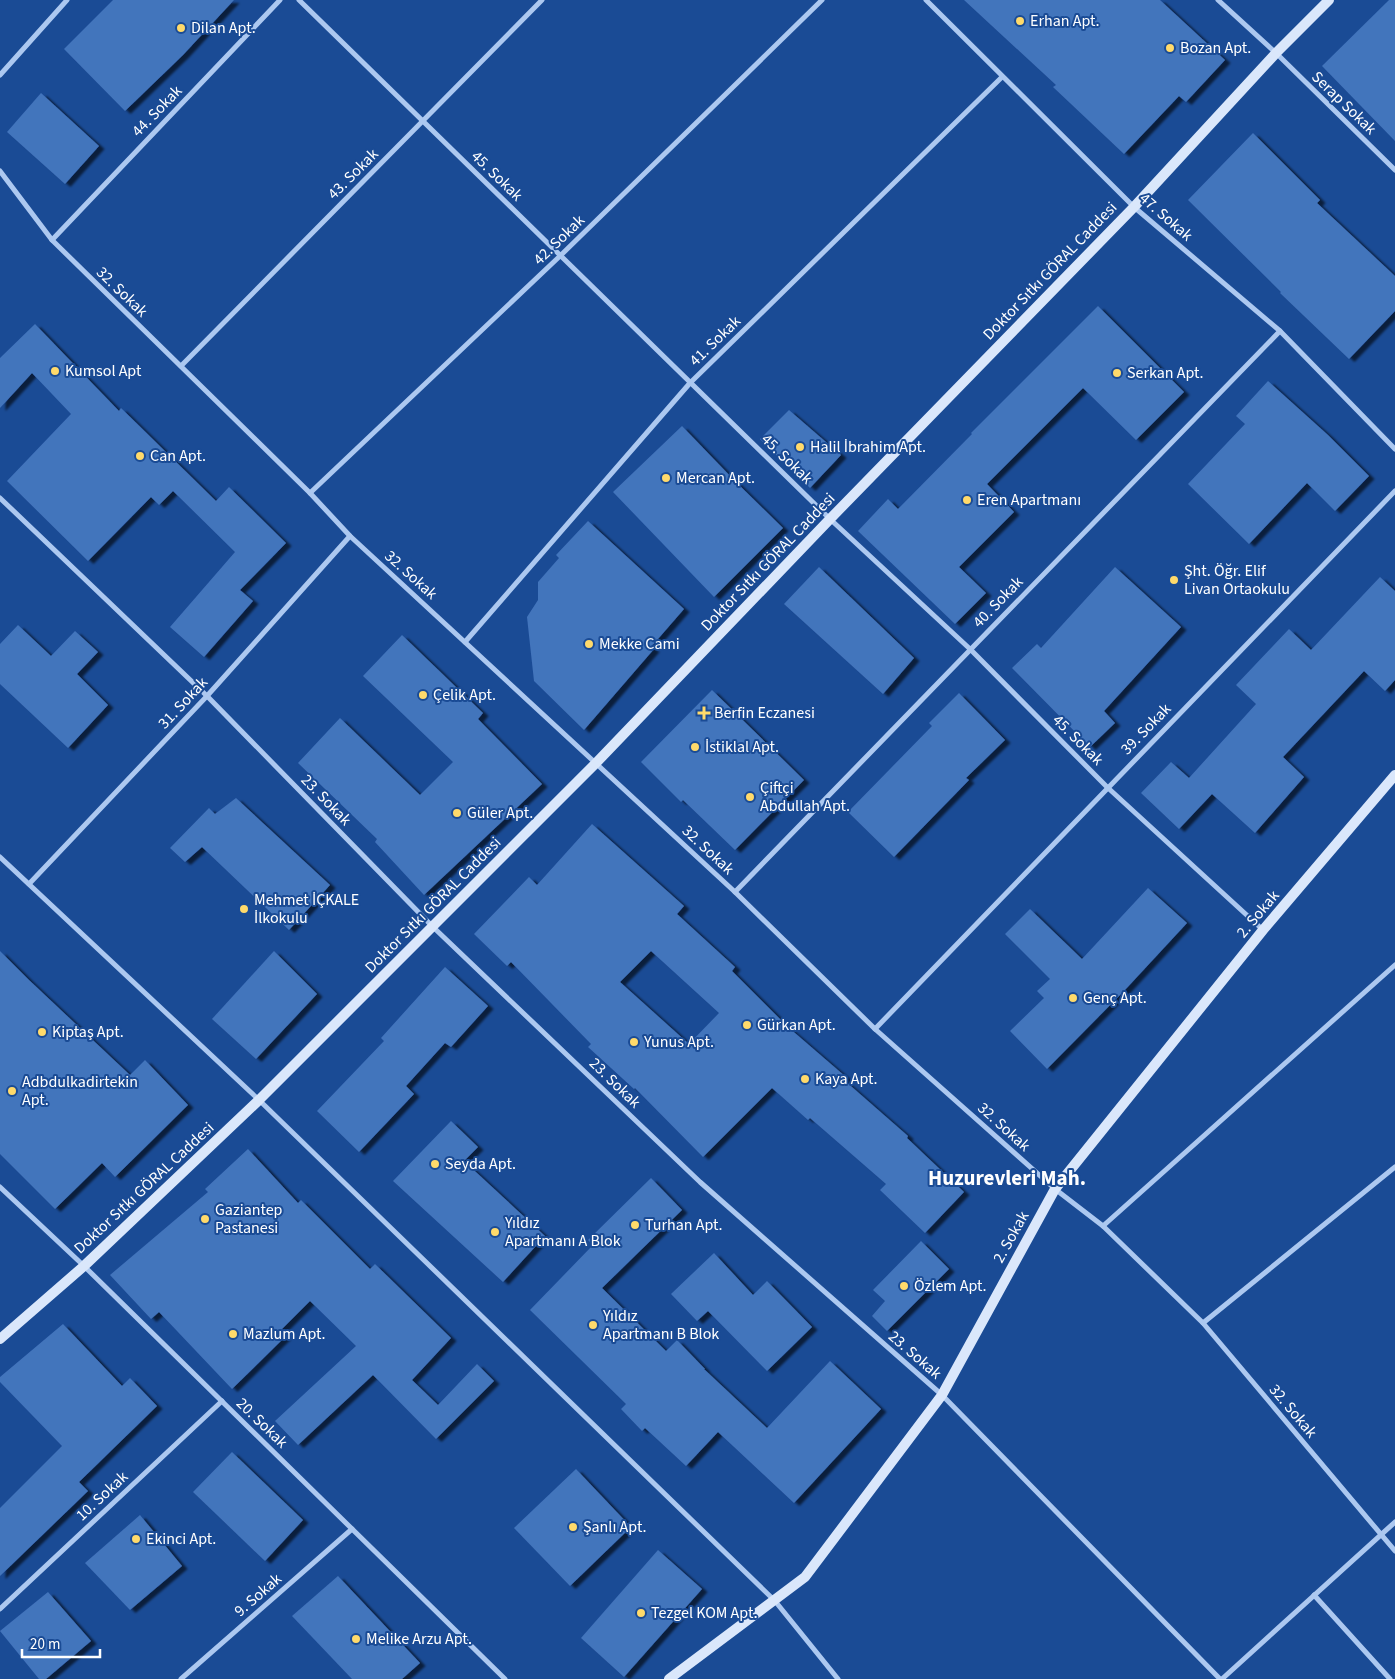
<svg xmlns="http://www.w3.org/2000/svg" width="1395" height="1679" font-family="'Source Sans 3',sans-serif">
<style>
.building{fill:#4374bc;fill-rule:evenodd;filter:url(#shadow)}
.lines{fill:none;stroke-linecap:round;stroke-linejoin:round}
.street{stroke:#acc8f0;stroke-width:5}
.secondary{stroke:#dae7fb;stroke-width:10}
.poi-dot{fill:#ffda6b;stroke:#1a4b95;stroke-width:2}
.labels{text-anchor:middle;dominant-baseline:central;stroke-width:4;stroke-linejoin:round;paint-order:stroke}
.poi-label{font-size:16px;fill:#fff;stroke:#1a4b95;text-anchor:start}
.street-label{font-size:16px;fill:#fff;stroke:#1a4b95}
.district-label{font-size:21px;font-weight:bold;fill:#fff;stroke:#1a4b95}
</style>
<defs>
<filter id="shadow"><feDropShadow dx="5.5" dy="3" stdDeviation="1" flood-color="#0009"/></filter>
</defs>
<rect width="100%" height="100%" fill="#1a4b95"/>
<!-- building -->
<g class="building">
<polygon points="113,0 234,0 183,55 125,111 64,49"/>
<polygon points="964,0 1160,0 1225,60 1186,102 1179,96 1124,154 1053,87 1056,85"/>
<polygon points="1389,0 1395,0 1395,141 1322,66"/>
<polygon points="41,93 99,146 65,184 7,132"/>
<polygon points="1253,133 1320,200 1317,203 1395,276 1395,311 1349,359 1280,293 1281,292 1188,200"/>
<polygon points="1098,306 1184,392 1136,440 1083,388 987,484 1014,512 959,567 986,593 955,624 858,531 888,499 898,509 972,434 971,433"/>
<polygon points="35,324 119,411 121,408 216,501 229,487 286,543 240,590 253,601 204,657 170,627 235,552 173,491 159,505 151,497 88,561 7,481 71,414 32,373 0,408 0,358"/>
<polygon points="1268,381 1328,435 1369,476 1335,511 1307,483 1249,544 1188,484 1245,424 1236,416"/>
<polygon points="789,410 841,455 810,488 760,439"/>
<polygon points="682,426 734,480 783,528 714,597 613,492"/>
<polygon points="588,521 684,609 651,647 654,649 584,730 534,681 527,617 538,600 538,582 559,558 556,555"/>
<polygon points="819,567 914,658 883,694 784,604"/>
<polygon points="1115,567 1181,627 1104,711 1115,723 1090,747 1012,668 1037,644 1041,648"/>
<polygon points="1380,577 1395,591 1395,680 1385,691 1364,671 1283,757 1304,777 1255,833 1212,794 1179,829 1141,793 1171,762 1189,778 1256,704 1236,685 1289,629 1311,650"/>
<polygon points="18,625 51,656 75,631 98,652 77,674 108,705 68,748 0,684 0,644"/>
<polygon points="402,635 483,713 478,719 542,784 424,895 375,842 377,839 298,763 340,718 420,795 453,762 363,676"/>
<polygon points="712,690 804,780 735,850 683,800 681,802 641,762"/>
<polygon points="959,693 1005,740 966,778 969,780 894,857 848,812 932,726 929,723"/>
<polygon points="236,798 330,885 289,930 202,847 185,862 170,848 209,808 215,814"/>
<path d="M592,824l92,82 -7,8 58,53 -3,4 56,56 58,50 -2,3 64,56 -1,2 57,54 -39,41 -45,-43 6,-6 -76,-66 -2,2 -36,-32 -69,69 -68,-69 -1,1 -46,-42 3,-3 -80,-82 -4,4 -33,-32 55,-57 8,8zM651,951l68,62 -30,31 -69,-62z"/>
<polygon points="1148,888 1187,923 1124,991 1047,1069 1010,1031 1044,998 1037,991 1050,979 1005,934 1030,909 1082,959"/>
<polygon points="0,951 29,980 130,1075 145,1060 188,1105 115,1177 102,1163 55,1209 0,1154"/>
<polygon points="274,951 317,994 256,1059 212,1019"/>
<polygon points="445,967 488,1006 451,1047 445,1043 406,1086 414,1094 359,1152 317,1111 384,1041 381,1038"/>
<polygon points="451,1121 478,1147 464,1161 545,1236 503,1282 393,1181"/>
<polygon points="248,1149 298,1203 301,1200 370,1269 375,1264 451,1338 412,1380 438,1405 477,1364 494,1381 436,1439 373,1375 298,1445 275,1421 356,1346 310,1301 282,1329 287,1335 232,1389 159,1312 151,1319 110,1275 208,1192 205,1189"/>
<polygon points="651,1178 682,1210 602,1288 666,1351 677,1340 705,1369 704,1369 767,1428 830,1361 881,1409 794,1503 718,1432 686,1466 645,1428 642,1431 621,1409 626,1404 530,1310 593,1245 588,1240"/>
<polygon points="921,1241 949,1269 887,1331 872,1316 885,1301 873,1290"/>
<polygon points="714,1253 753,1295 767,1281 812,1327 767,1371 708,1311 697,1321 671,1294"/>
<polygon points="63,1324 122,1386 130,1378 157,1406 79,1482 88,1491 0,1576 0,1508 62,1446 0,1382 0,1377"/>
<polygon points="232,1452 303,1520 265,1561 193,1492"/>
<polygon points="576,1469 631,1527 570,1586 514,1528"/>
<polygon points="140,1515 182,1566 130,1610 85,1563"/>
<polygon points="658,1550 702,1589 624,1677 581,1638"/>
<polygon points="338,1576 420,1663 402,1679 352,1679 292,1616"/>
<polygon points="48,1592 91,1641 46,1679 39,1679 0,1631"/>
</g>
<g class="lines">
<!-- street -->
<g class="street">
<polyline points="299,0 830,519 970,649 1107,787 1263,930"/>
<polyline points="926,0 1134,207 1280,331 1395,449"/>
<polyline points="1218,0 1276,53 1395,170"/>
<polyline points="0,75 67,0"/>
<polyline points="0,171 52,240 310,493 350,536 735,892 875,1029 1055,1189 1103,1226 1203,1323 1395,1551"/>
<polyline points="52,240 280,0"/>
<polyline points="181,366 542,0"/>
<polyline points="310,493 560,256 822,0"/>
<polyline points="0,498 207,696 432,926 700,1182 942,1395 1220,1679"/>
<polyline points="465,642 690,383 1002,77"/>
<polyline points="0,857 259,1100 775,1601 838,1679"/>
<polyline points="29,884 207,696 350,536"/>
<polyline points="735,892 1280,331"/>
<polyline points="875,1029 1395,491"/>
<polyline points="0,1187 84,1266 505,1679"/>
<polyline points="1103,1226 1395,965"/>
<polyline points="1203,1323 1395,1167"/>
<polyline points="1314,1595 1390,1679"/>
<polyline points="0,1609 222,1401"/>
<polyline points="181,1679 352,1529"/>
<polyline points="1222,1679 1395,1522"/>
</g>
<!-- secondary -->
<g class="secondary">
<polyline points="0,1339 84,1266 259,1100 596,763 830,519 1134,207 1276,53 1329,0"/>
<polyline points="669,1679 805,1577 942,1395 1055,1189 1263,930 1395,775"/>
</g>
</g>
<!-- markers -->
<g class="poi-dot">
<circle cx="1020" cy="21" r="5"/>
<circle cx="181" cy="28" r="5"/>
<circle cx="1170" cy="48" r="5"/>
<circle cx="55" cy="371" r="5"/>
<circle cx="1117" cy="373" r="5"/>
<circle cx="800" cy="447" r="5"/>
<circle cx="140" cy="456" r="5"/>
<circle cx="666" cy="478" r="5"/>
<circle cx="967" cy="500" r="5"/>
<circle cx="1174" cy="580" r="5"/>
<circle cx="589" cy="644" r="5"/>
<circle cx="423" cy="695" r="5"/>
<path d="M701.5 705.5h5v5h5v5h-5v5h-5v-5h-5v-5h5z"/>
<circle cx="695" cy="747" r="5"/>
<circle cx="750" cy="797" r="5"/>
<circle cx="457" cy="813" r="5"/>
<circle cx="244" cy="909" r="5"/>
<circle cx="1073" cy="998" r="5"/>
<circle cx="747" cy="1025" r="5"/>
<circle cx="42" cy="1032" r="5"/>
<circle cx="634" cy="1042" r="5"/>
<circle cx="805" cy="1079" r="5"/>
<circle cx="12" cy="1091" r="5"/>
<circle cx="435" cy="1164" r="5"/>
<circle cx="205" cy="1219" r="5"/>
<circle cx="635" cy="1225" r="5"/>
<circle cx="495" cy="1232" r="5"/>
<circle cx="904" cy="1286" r="5"/>
<circle cx="593" cy="1325" r="5"/>
<circle cx="233" cy="1334" r="5"/>
<circle cx="573" cy="1527" r="5"/>
<circle cx="136" cy="1539" r="5"/>
<circle cx="641" cy="1613" r="5"/>
<circle cx="356" cy="1639" r="5"/>
</g>
<g class="labels">
<!-- poi labels -->
<g class="poi-label">
<text x="1030" y="21">Erhan Apt.</text>
<text x="191" y="28">Dilan Apt.</text>
<text x="1180" y="48">Bozan Apt.</text>
<text x="65" y="371">Kumsol Apt</text>
<text x="1127" y="373">Serkan Apt.</text>
<text x="810" y="447">Halil İbrahim Apt.</text>
<text x="150" y="456">Can Apt.</text>
<text x="676" y="478">Mercan Apt.</text>
<text x="977" y="500">Eren Apartmanı</text>
<text x="1184" y="571">Şht. Öğr. Elif<tspan x="1184" dy="18">Livan Ortaokulu</tspan></text>
<text x="599" y="644">Mekke Cami</text>
<text x="433" y="695">Çelik Apt.</text>
<text x="714" y="713">Berfin Eczanesi</text>
<text x="705" y="747">İstiklal Apt.</text>
<text x="760" y="788">Çiftçi<tspan x="760" dy="18">Abdullah Apt.</tspan></text>
<text x="467" y="813">Güler Apt.</text>
<text x="254" y="900">Mehmet İÇKALE<tspan x="254" dy="18">İlkokulu</tspan></text>
<text x="1083" y="998">Genç Apt.</text>
<text x="757" y="1025">Gürkan Apt.</text>
<text x="52" y="1032">Kiptaş Apt.</text>
<text x="644" y="1042">Yunus Apt.</text>
<text x="815" y="1079">Kaya Apt.</text>
<text x="22" y="1082">Adbdulkadirtekin<tspan x="22" dy="18">Apt.</tspan></text>
<text x="445" y="1164">Seyda Apt.</text>
<text x="215" y="1210">Gaziantep<tspan x="215" dy="18">Pastanesi</tspan></text>
<text x="505" y="1223">Yıldız<tspan x="505" dy="18">Apartmanı A Blok</tspan></text>
<text x="645" y="1225">Turhan Apt.</text>
<text x="914" y="1286">Özlem Apt.</text>
<text x="603" y="1316">Yıldız<tspan x="603" dy="18">Apartmanı B Blok</tspan></text>
<text x="243" y="1334">Mazlum Apt.</text>
<text x="583" y="1527">Şanlı Apt.</text>
<text x="146" y="1539">Ekinci Apt.</text>
<text x="651" y="1613">Tezgel KOM Apt.</text>
<text x="366" y="1639">Melike Arzu Apt.</text>
</g>
<!-- street labels -->
<g class="street-label">
<text transform="translate(1344 103) rotate(44)">Serap Sokak</text>
<text transform="translate(157 111) rotate(-46)">44. Sokak</text>
<text transform="translate(353 174) rotate(-45)">43. Sokak</text>
<text transform="translate(497 176) rotate(44)">45. Sokak</text>
<text transform="translate(1166 217) rotate(41)">47. Sokak</text>
<text transform="translate(559 240) rotate(-44)">42. Sokak</text>
<text transform="translate(1050 271) rotate(-46)">Doktor Sıtkı GÖRAL Caddesi</text>
<text transform="translate(122 292) rotate(44)">32. Sokak</text>
<text transform="translate(715 341) rotate(-44)">41. Sokak</text>
<text transform="translate(787 459) rotate(44)">45. Sokak</text>
<text transform="translate(768 562) rotate(-46)">Doktor Sıtkı GÖRAL Caddesi</text>
<text transform="translate(411 575) rotate(42)">32. Sokak</text>
<text transform="translate(998 602) rotate(-46)">40. Sokak</text>
<text transform="translate(183 703) rotate(-47)">31. Sokak</text>
<text transform="translate(1146 729) rotate(-46)">39. Sokak</text>
<text transform="translate(1078 740) rotate(45)">45. Sokak</text>
<text transform="translate(326 800) rotate(46)">23. Sokak</text>
<text transform="translate(708 850) rotate(43)">32. Sokak</text>
<text transform="translate(433 905) rotate(-45)">Doktor Sıtkı GÖRAL Caddesi</text>
<text transform="translate(1258 914) rotate(-50)">2. Sokak</text>
<text transform="translate(615 1083) rotate(44)">23. Sokak</text>
<text transform="translate(1004 1127) rotate(42)">32. Sokak</text>
<text transform="translate(144 1188) rotate(-43)">Doktor Sıtkı GÖRAL Caddesi</text>
<text transform="translate(1011 1237) rotate(-61)">2. Sokak</text>
<text transform="translate(915 1355) rotate(41)">23. Sokak</text>
<text transform="translate(1293 1411) rotate(50)">32. Sokak</text>
<text transform="translate(262 1423) rotate(44)">20. Sokak</text>
<text transform="translate(102 1496) rotate(-43)">10. Sokak</text>
<text transform="translate(258 1595) rotate(-41)">9. Sokak</text>
</g>
<!-- district labels -->
<g class="district-label">
<text x="1007" y="1178">Huzurevleri Mah.</text>
</g>
</g>
<!-- scale -->
<path d="M22 1649v8h78v-8" fill="none" stroke="#ffffff" stroke-width="2.5"/>
<text x="30" y="1649" font-size="15" fill="#ffffff" stroke="#1a4b95" stroke-width="4" paint-order="stroke">20 m</text>
</svg>
